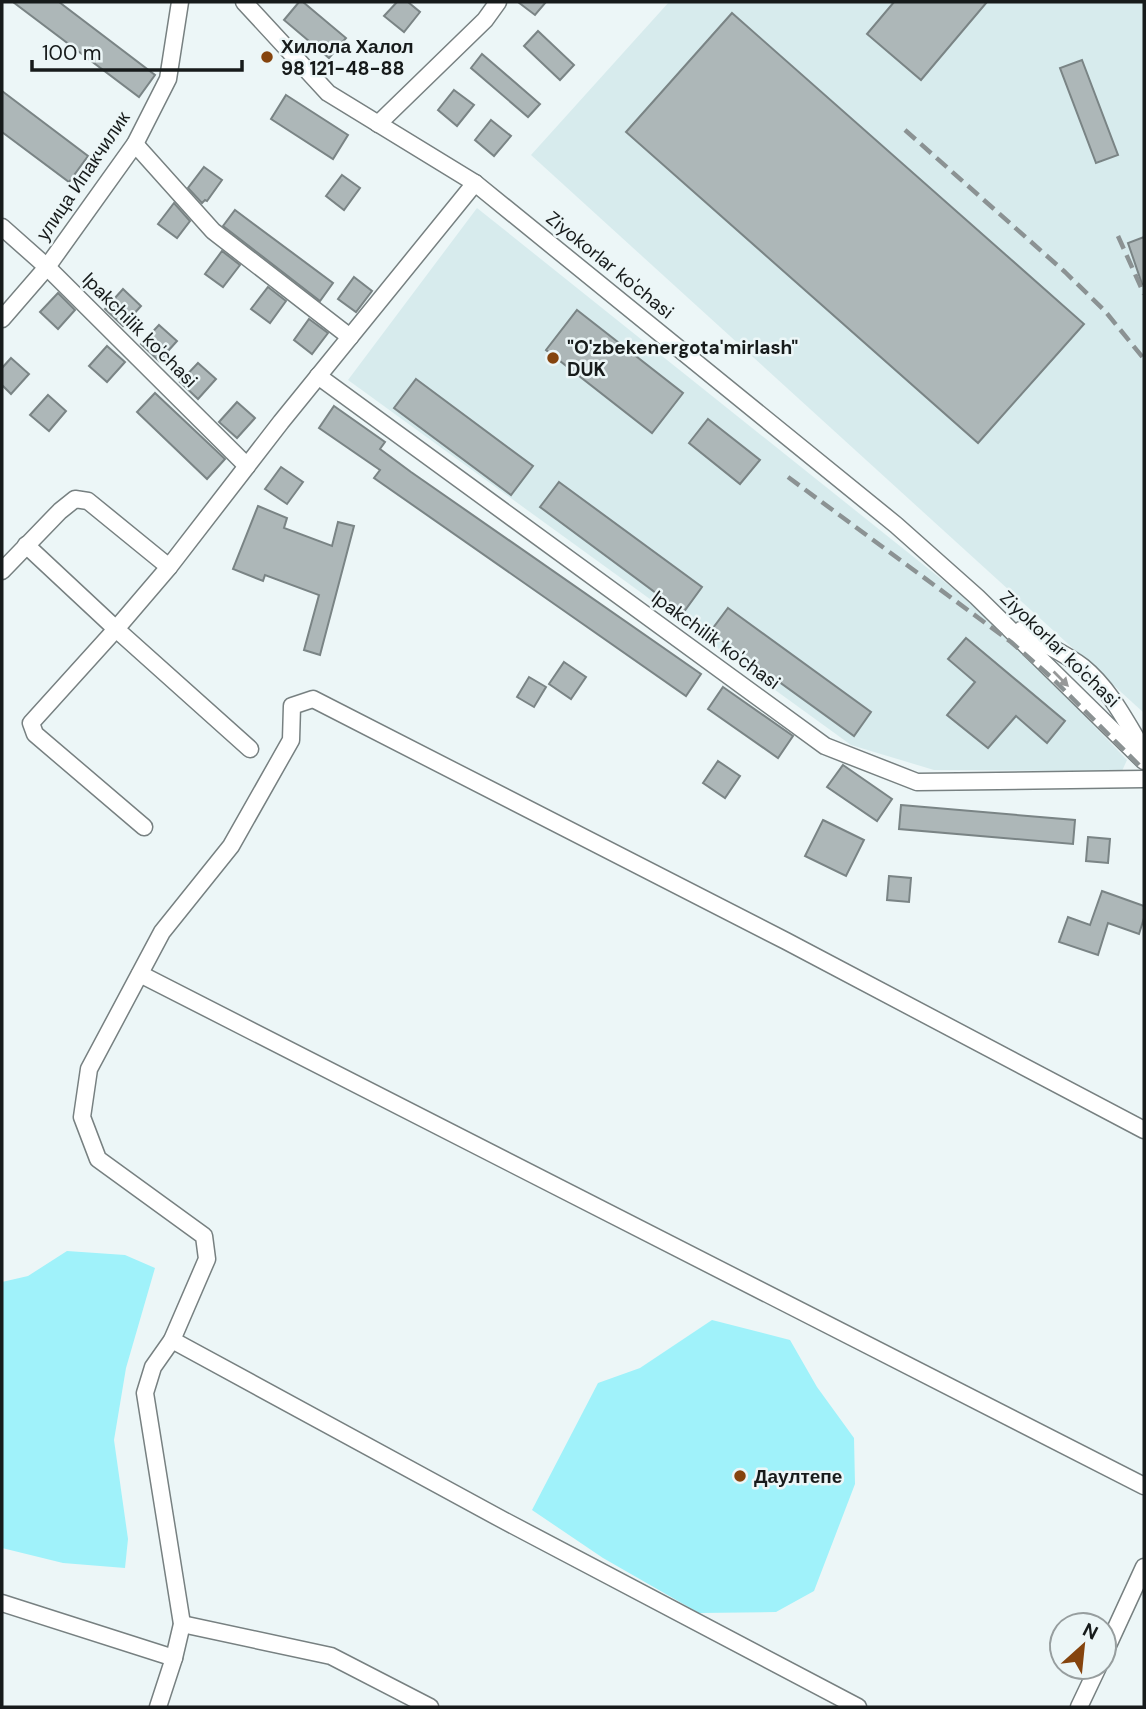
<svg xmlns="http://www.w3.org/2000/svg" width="1146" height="1709" font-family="'DM Sans',sans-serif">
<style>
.built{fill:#d7ebed}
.green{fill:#a0f2fa}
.building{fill:#adb7b8;stroke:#7a8485;stroke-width:2}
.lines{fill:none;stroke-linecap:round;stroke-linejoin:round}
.minor-casing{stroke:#778081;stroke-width:19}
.minor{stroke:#fff;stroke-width:16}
.rail{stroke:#8b9293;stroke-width:4.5;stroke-dasharray:14 7;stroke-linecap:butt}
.oneway{fill:#979898}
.poi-dot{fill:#85440e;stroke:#ecf6f7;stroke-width:2.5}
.labels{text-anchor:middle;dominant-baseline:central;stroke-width:5;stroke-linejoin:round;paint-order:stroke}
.poi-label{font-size:19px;font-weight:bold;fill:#171b1b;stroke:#ecf6f7;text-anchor:start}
.street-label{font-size:19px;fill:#171b1b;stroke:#ecf6f7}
</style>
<rect width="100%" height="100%" fill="#ecf6f7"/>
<!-- built -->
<g class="built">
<polygon points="669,2 1144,2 1144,713 531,155"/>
<polygon points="477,208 995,622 1127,760 1122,771 934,770 851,745 348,380"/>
</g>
<!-- green -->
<g class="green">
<polygon points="67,1251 125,1255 155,1268 126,1368 114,1440 128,1539 125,1568 63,1563 2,1548 2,1282 28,1276"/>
<polygon points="712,1320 790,1340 817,1387 854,1438 855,1484 814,1591 776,1612 699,1613 603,1558 532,1510 598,1383 640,1368"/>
</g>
<!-- building -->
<g class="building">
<polygon points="13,2 59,2 155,75 139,97"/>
<polygon points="299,2 303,2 346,38 329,58 284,20"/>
<polygon points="397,2 408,2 420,12 404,32 384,16"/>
<polygon points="518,2 546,2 535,15"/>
<polygon points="894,2 987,2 921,80 867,34"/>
<polygon points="732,13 1084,324 978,443 626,132"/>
<polygon points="538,31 574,65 560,80 524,46"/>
<polygon points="482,54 540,104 528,117 471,68"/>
<polygon points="1082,60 1118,155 1096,163 1060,68"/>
<polygon points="454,90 474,105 457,126 438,110"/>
<polygon points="2,91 88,156 69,182 2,132"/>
<polygon points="286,95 348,135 333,159 271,119"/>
<polygon points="491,120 511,136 494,156 475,140"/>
<polygon points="204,167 222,180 207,201 205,200 202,203 188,188"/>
<polygon points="342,175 360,188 344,210 326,196"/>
<polygon points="174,203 190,221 177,238 158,224"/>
<polygon points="235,210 333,283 320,301 223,226"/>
<polygon points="1144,237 1144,284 1142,284 1128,243"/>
<polygon points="222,251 240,265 223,287 205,274"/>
<polygon points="354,277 372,291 356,312 338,299"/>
<polygon points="268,287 286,301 270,323 251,309"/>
<polygon points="123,289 141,306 123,326 105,309"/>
<polygon points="58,293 75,310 58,329 40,312"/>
<polygon points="577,310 683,393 652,433 546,350"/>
<polygon points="309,319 328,333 312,354 294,340"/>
<polygon points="159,325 177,341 159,361 141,344"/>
<polygon points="107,346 125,362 107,382 89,366"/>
<polygon points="11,358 29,374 11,394 2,385 2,368"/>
<polygon points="198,363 216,379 198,399 180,382"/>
<polygon points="416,379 533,466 511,495 394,408"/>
<polygon points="155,393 225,459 207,479 137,412"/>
<polygon points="48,395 66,411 49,431 30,415"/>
<polygon points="237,402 255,418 237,438 219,422"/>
<polygon points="334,406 385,442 380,449 411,472 701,674 686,696 374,478 380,470 319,428"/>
<polygon points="708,419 760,460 740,484 689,443"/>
<polygon points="281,467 303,482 287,504 265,489"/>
<polygon points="559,482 702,587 683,613 540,507"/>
<polygon points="258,506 287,518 284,528 332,546 338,522 354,526 320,655 304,650 319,595 265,575 263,581 233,569"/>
<polygon points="728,608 871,712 854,736 710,632"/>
<polygon points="966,638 1065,721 1047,743 1016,716 988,748 947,715 975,682 948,659"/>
<polygon points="564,662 586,677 571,699 549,684"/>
<polygon points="529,677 546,687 534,707 517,697"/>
<polygon points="723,687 793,736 778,758 708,709"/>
<polygon points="718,761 740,776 725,798 703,783"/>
<polygon points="843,765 892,799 877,821 827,787"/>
<polygon points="901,805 1075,820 1073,844 899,829"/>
<polygon points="823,820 864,840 846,876 805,856"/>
<polygon points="1088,837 1110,839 1108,863 1086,861"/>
<polygon points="889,876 911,878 909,902 887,900"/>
<polygon points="1102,891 1144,906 1144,918 1139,934 1108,923 1098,955 1059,942 1068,917 1090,925"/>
</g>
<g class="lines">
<!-- minor casing -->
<g class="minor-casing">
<g id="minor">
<polyline points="244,2 328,93 475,183 896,525 977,597 1144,761"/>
<polyline points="378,124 485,20 498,2"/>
<polyline points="135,144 213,231 350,337"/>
<polyline points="2,227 47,267 247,466"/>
<polyline points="2,319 47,267 135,144 168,79 180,2"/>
<polyline points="318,376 825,746 917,782 1144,779"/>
<polyline points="26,545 116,629 31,723 35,734 144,827"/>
<polyline points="169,567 116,629 250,749"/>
<polyline points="2,571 60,511 75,499 88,501 169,567 281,422 475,183"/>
<path d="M1021,630c20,14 43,22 62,37 27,22 43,55 61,84"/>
<polyline points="140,974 1144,1486"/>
<polyline points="172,1340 503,1520 858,1707"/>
<polyline points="2,1603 174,1658"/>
<polyline points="182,1624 331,1656 430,1707"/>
<polyline points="1104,1654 1144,1567"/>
<polyline points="158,1707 174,1658 182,1624 145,1393 153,1367 172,1340 207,1259 204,1236 98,1159 82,1117 89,1069 162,932 231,846 291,740 292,706 313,699 786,941 1144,1130"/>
<polyline points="1079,1707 1098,1667"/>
</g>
</g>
<!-- minor -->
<use href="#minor" class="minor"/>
<!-- rail -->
<g class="rail">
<polyline points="905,130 1065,272 1105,311 1144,359"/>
<polyline points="1118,236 1144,294"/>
<polyline points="788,477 1011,642 1052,678 1144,770"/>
</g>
</g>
<!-- one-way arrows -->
<defs><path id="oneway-solid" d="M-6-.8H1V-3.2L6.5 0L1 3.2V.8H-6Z" transform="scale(1.75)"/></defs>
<use class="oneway" href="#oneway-solid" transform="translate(1061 679) rotate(45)"/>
<!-- markers -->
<g class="poi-dot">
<circle cx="267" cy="57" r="7"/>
<circle cx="553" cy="358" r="7"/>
<circle cx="740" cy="1476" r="7"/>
</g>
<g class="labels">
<!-- poi labels -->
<g class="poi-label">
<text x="281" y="46">Хилола Халол<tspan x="281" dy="22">98 121-48-88</tspan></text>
<text x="567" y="347">"O'zbekenergota'mirlash"<tspan x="567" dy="22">DUK</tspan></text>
<text x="754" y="1476">Даултепе</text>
</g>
<!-- street labels -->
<g class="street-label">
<text transform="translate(83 176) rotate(-56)">улица Ипакчилик</text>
<text transform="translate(610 265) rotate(39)">Ziyokorlar ko'chasi</text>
<text transform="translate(140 330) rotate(45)">Ipakchilik ko'chasi</text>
<text transform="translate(716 640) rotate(36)">Ipakchilik ko'chasi</text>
<text transform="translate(1060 649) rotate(44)">Ziyokorlar ko'chasi</text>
</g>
</g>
<!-- border -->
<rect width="1146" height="1709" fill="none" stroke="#171b1b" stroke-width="7"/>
<!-- north arrow -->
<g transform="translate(1083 1646) rotate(27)"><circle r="33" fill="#ecf6f7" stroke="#979e9f" stroke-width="2"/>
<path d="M0-5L12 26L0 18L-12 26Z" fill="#85440e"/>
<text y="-10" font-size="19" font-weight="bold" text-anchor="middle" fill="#171b1b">N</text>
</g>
<!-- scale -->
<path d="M32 60v10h210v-10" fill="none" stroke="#171b1b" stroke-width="3.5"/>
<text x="42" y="60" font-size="21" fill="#171b1b" stroke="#ecf6f7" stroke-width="5" paint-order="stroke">100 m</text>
</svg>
